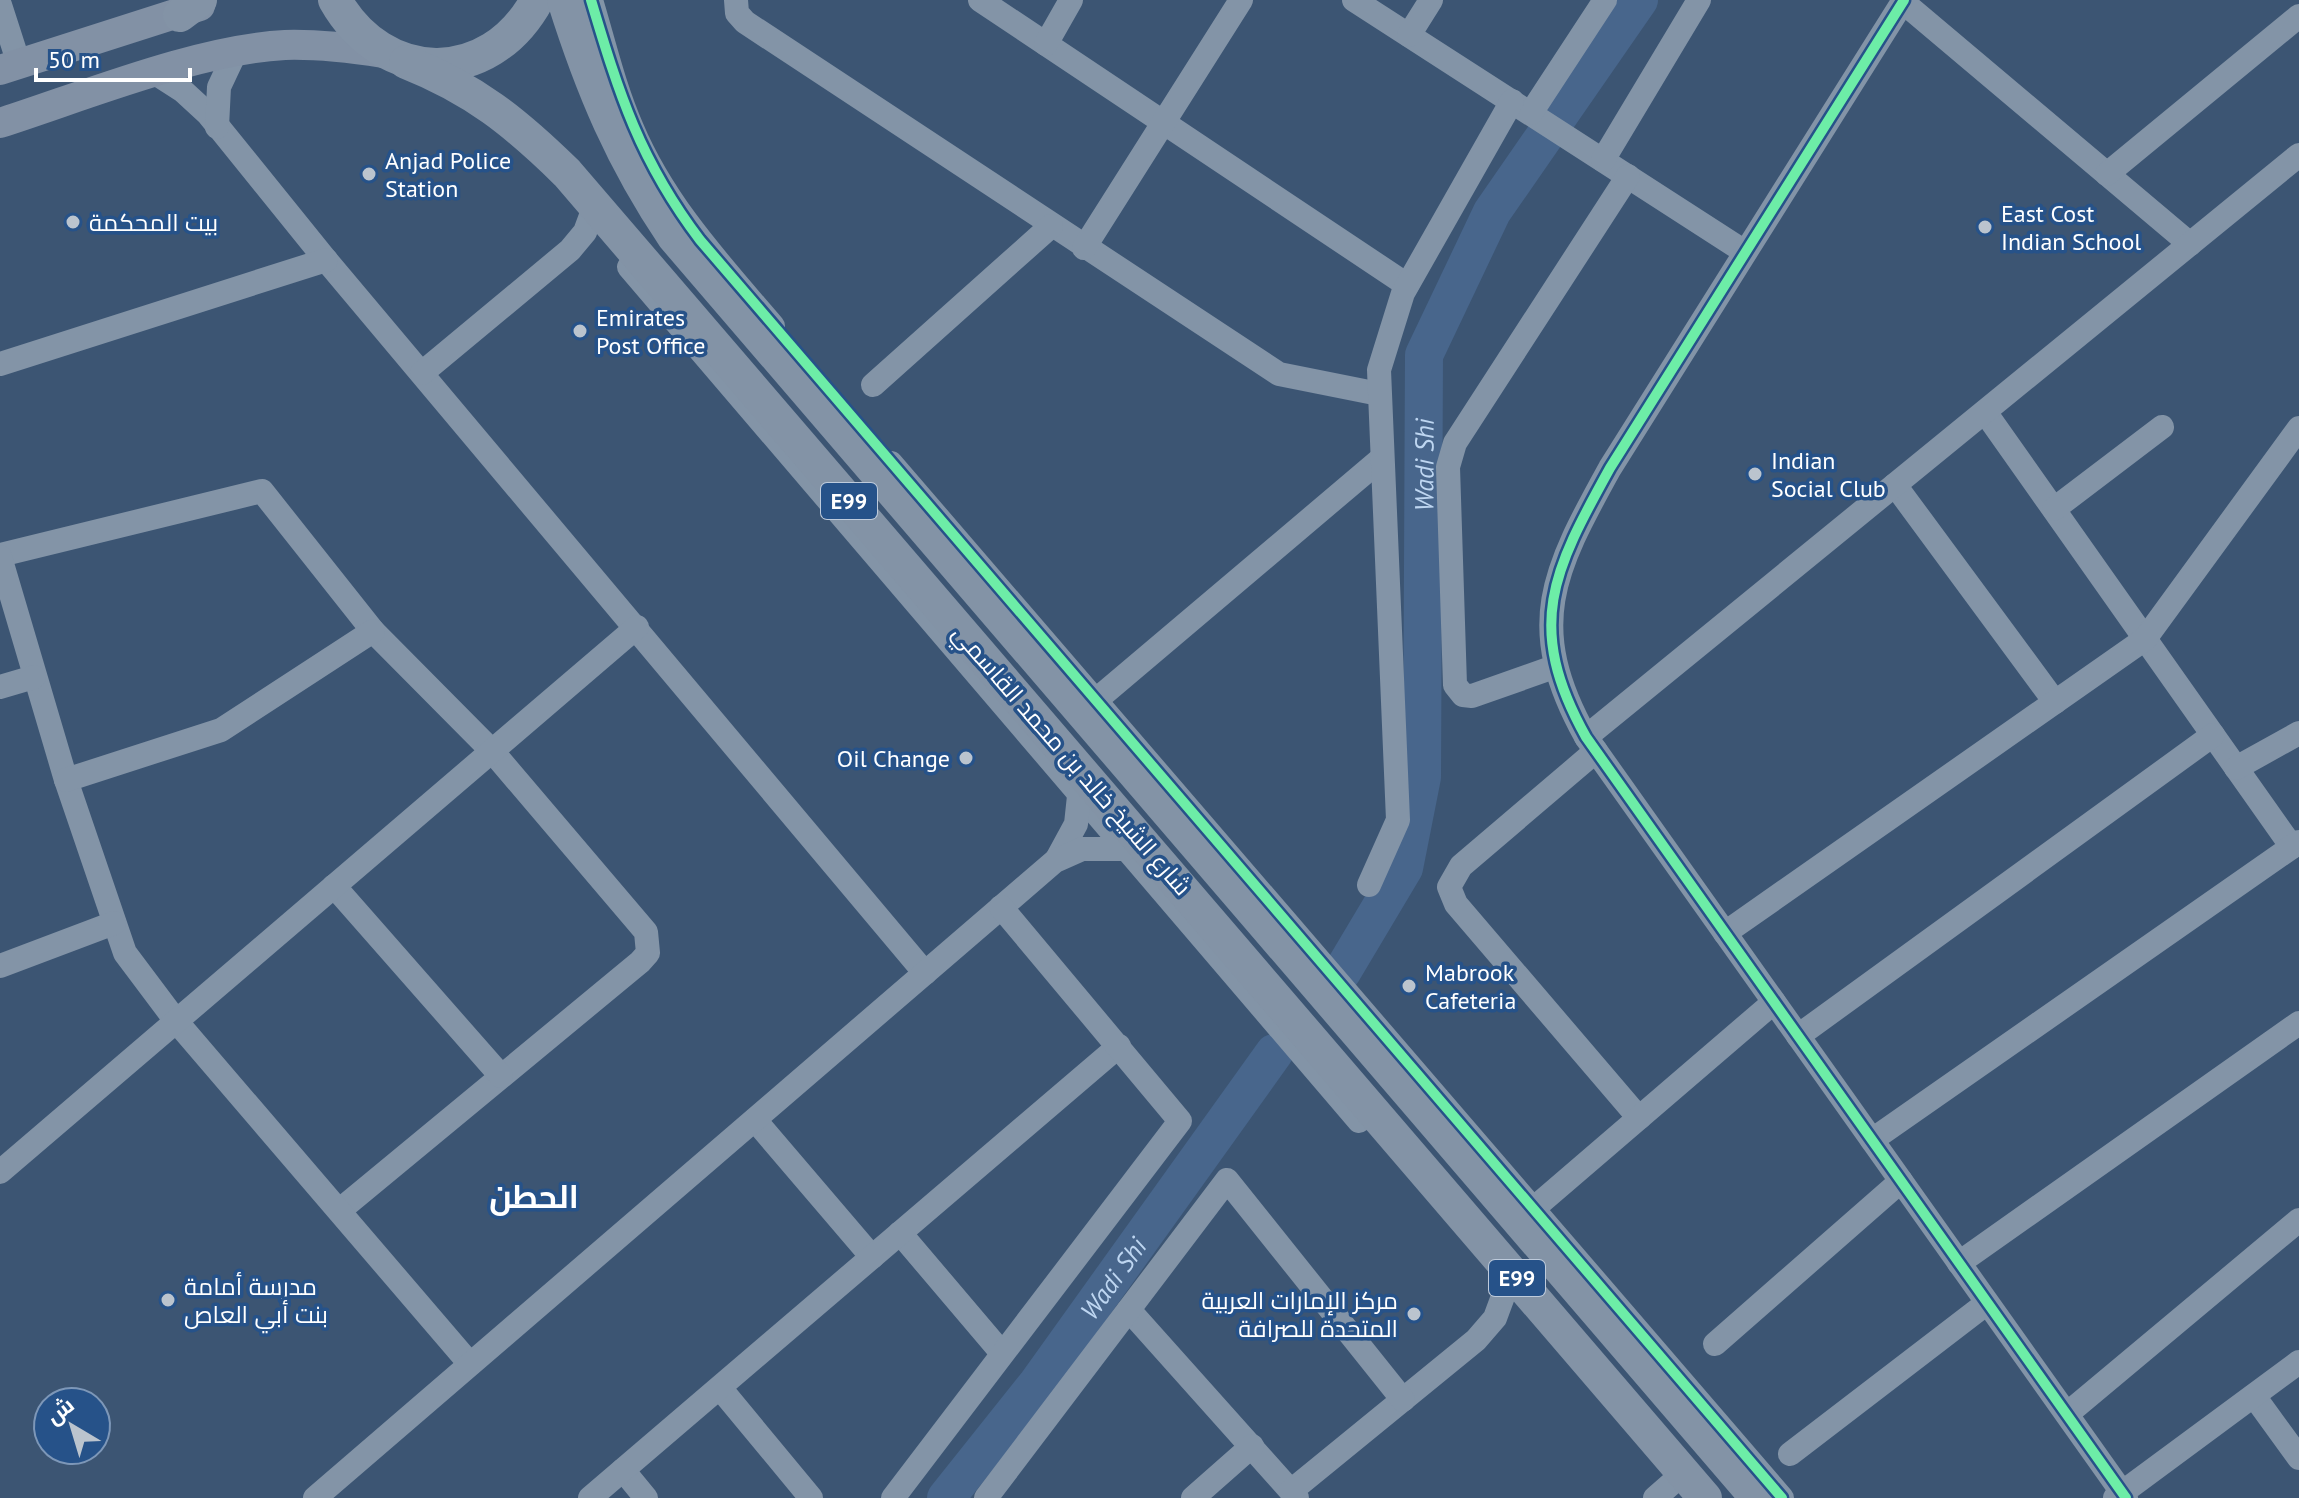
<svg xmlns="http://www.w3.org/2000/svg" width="2299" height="1498" font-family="'PT Sans',Cairo,sans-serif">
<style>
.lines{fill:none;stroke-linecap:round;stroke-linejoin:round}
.river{stroke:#48668c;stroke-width:38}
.minor{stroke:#8394a7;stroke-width:24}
.major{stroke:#8291a5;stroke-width:30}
.highway{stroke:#8393a6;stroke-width:34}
.cycleway-casing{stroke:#265289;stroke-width:15}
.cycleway{stroke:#6deda7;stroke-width:10}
.poi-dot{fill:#bbc4ce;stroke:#265289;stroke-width:3}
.labels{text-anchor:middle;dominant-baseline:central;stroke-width:7;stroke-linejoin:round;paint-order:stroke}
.shield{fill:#265289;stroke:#becbdc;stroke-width:2}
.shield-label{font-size:22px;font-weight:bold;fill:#fff}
.poi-label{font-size:24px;fill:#fff;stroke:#265289;text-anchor:start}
.street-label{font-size:24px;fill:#fff;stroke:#265289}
.water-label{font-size:26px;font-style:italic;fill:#bed6f1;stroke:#265289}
.district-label{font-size:32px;font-weight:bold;fill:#fff;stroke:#265289}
</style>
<rect width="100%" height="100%" fill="#3c5573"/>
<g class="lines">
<!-- river -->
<g class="river">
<path id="s1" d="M1342,972l62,-104 18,-91 2,-422 68,-143 147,-212"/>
<path id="s2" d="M946,1498l91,-114 237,-331"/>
</g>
<!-- minor -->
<g class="minor">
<path d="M591,0c13,43 23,87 41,128 32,76 88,136 141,198"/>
<polyline points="736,0 737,13 745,22 1279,374 1379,394"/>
<polyline points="980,0 1407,285"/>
<polyline points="1354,0 1745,252"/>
<path d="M1904,0l-294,468c-57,103 -86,158 -24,269l540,761"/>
<polyline points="1903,2 2190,244"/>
<polyline points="0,5 19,64"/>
<polyline points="1409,35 1431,0"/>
<polyline points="1046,44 1071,0"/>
<polyline points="155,73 183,91 208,114 326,260 925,973"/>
<polyline points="1531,113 1605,0"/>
<polyline points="217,127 219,87 236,51"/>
<polyline points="1603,160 1699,0"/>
<polyline points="2107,174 2299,16"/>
<polyline points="1084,248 1241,0"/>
<polyline points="629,267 1359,1121"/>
<polyline points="0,364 326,260"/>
<polyline points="422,373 570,250 585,232 595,205"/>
<polyline points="873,385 1051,226"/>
<polyline points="1985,412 2292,847"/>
<polyline points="891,463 1782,1498"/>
<polyline points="1895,485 2055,702"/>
<polyline points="2054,509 2162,427"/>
<polyline points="0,555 262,491 373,631 492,751 646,932 648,953 640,962 340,1210"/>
<polyline points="0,557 66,780 125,953 176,1021 470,1364"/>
<polyline points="1554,667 1472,696 1463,695 1455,685 1448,467 1455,443 1628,176"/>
<polyline points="0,687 34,677"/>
<polyline points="1095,701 1381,459"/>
<polyline points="1586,737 2299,155"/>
<polyline points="1596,751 1461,866 1449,887 1456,904 1639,1118"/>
<polyline points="2236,768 2299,733"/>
<polyline points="66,780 221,730 373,631"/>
<polyline points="1057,859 1076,824 1079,796"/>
<polyline points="1369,885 1398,820 1379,370 1403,293 1512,101"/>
<polyline points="334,886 501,1076"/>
<polyline points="1725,933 2145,639 2299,428"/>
<polyline points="0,966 114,923"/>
<polyline points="1798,1036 2213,735"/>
<polyline points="755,1120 872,1257"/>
<polyline points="1872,1140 2299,842"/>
<polyline points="0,1172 637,627"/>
<polyline points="1533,1209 1774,1002"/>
<polyline points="900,1233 1001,1352"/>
<polyline points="1959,1263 2299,1023"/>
<polyline points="1129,1310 1297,1498"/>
<polyline points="1715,1344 1901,1181"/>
<polyline points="720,1388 811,1498"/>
<polyline points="2254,1396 2299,1458"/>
<polyline points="2067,1414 2299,1220"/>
<polyline points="1790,1454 1987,1303"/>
<polyline points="623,1470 646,1498"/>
<polyline points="1291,1491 1476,1340 1495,1318 1505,1291"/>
<polyline points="315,1498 1055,861 1082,849 1125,849"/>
<polyline points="590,1498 1119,1046"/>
<polyline points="893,1498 1180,1121 1001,907"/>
<polyline points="986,1498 1227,1180 1403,1400"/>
<polyline points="1193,1498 1252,1446"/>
<polyline points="1655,1498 1671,1484"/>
<polyline points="2115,1498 2299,1362"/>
</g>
<!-- major -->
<g class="major">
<polyline points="0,70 200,6"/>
<path d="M0,123c84,-27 199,-74 285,-78 33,-1 66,3 98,8"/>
</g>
<!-- highway -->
<g class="highway">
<path d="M335,0c48,85 154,88 202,0"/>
<path d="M564,0c28,89 58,160 110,237l1083,1261"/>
<polyline points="180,15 200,0"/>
<path d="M406,62c68,27 109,60 161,111l1138,1325"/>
</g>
<!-- cycleway casing -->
<g class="cycleway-casing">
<g id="cycleway">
<path d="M591,0c28,94 49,161 109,240l1082,1258"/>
<path d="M1904,0l-294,468c-57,103 -86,158 -24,269l540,761"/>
</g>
</g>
<!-- cycleway -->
<use href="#cycleway" class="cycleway"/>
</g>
<!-- markers -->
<g class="poi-dot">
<circle cx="369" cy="174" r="8"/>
<circle cx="73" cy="222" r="8"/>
<circle cx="1985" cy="227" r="8"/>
<circle cx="580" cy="331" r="8"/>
<circle cx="1755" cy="474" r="8"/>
<circle cx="966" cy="758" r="8"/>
<circle cx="1409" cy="986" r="8"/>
<circle cx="168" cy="1300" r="8"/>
<circle cx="1414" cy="1314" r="8"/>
</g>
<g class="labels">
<!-- shield labels -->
<g class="shield">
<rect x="821" y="483" width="56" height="36" rx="6"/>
<rect x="1489" y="1260" width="56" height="36" rx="6"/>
</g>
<g class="shield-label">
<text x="849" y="501">E99</text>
<text x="1517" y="1278">E99</text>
</g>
<!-- poi labels -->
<g class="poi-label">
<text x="385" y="160">Anjad Police<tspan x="385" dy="28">Station</tspan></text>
<text x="2001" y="213">East Cost<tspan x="2001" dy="28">Indian School</tspan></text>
<text x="89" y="222">بيت المحكمة</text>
<text x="596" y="317">Emirates<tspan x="596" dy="28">Post Office</tspan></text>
<text x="1771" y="460">Indian<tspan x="1771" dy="28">Social Club</tspan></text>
<text x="950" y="758" text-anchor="end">Oil Change</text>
<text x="1425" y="972">Mabrook<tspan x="1425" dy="28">Cafeteria</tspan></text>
<text x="184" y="1286">مدرسة أمامة<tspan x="184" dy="28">بنت أبي العاص</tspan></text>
<text x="1398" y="1300" text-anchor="end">مركز الإمارات العربية<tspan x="1398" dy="28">المتحدة للصرافة</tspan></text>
</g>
<!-- street labels -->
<g class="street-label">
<text transform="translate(1072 760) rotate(49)">شارع الشيخ خالد بن محمد القاسمي</text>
</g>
<!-- water labels -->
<g class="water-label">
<text stroke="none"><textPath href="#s1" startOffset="526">Wadi Shi</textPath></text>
<text stroke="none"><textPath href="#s2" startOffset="276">Wadi Shi</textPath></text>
</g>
<!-- district labels -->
<g class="district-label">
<text x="534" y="1196">الحطن</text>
</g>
</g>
<!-- north arrow -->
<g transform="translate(72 1426) rotate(322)"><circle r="38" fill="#265289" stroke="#7d97b8" stroke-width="2"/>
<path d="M0-6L14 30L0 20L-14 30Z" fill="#bbc4ce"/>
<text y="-12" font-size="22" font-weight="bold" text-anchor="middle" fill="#ffffff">ش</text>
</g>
<!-- scale -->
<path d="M36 68v12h154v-12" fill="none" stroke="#ffffff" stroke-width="4"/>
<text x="48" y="68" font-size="24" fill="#ffffff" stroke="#265289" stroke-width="6" paint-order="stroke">50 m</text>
</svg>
